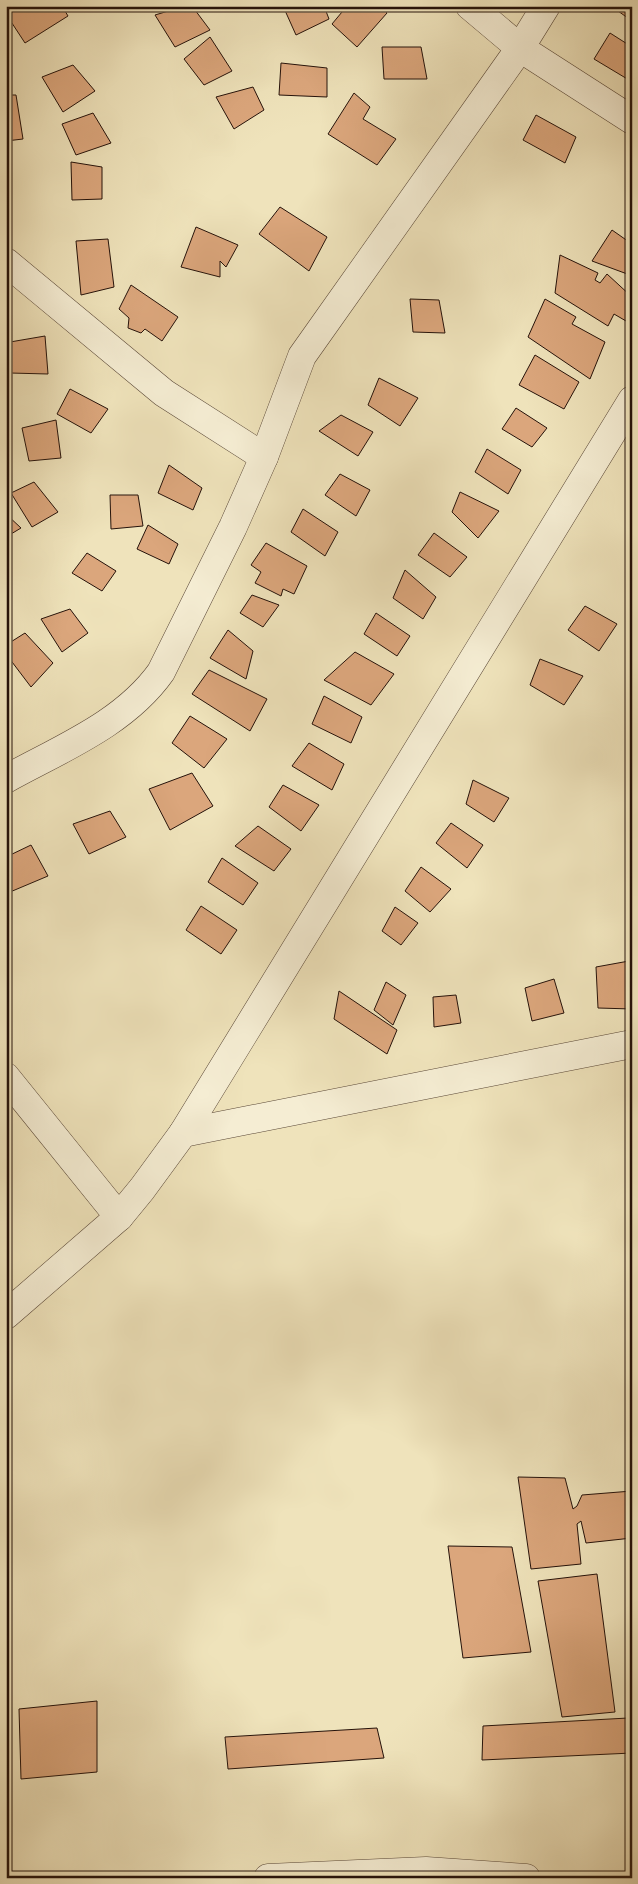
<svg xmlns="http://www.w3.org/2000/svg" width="638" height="1884" font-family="'Gentium Book Plus',serif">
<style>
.building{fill:#dba67c;stroke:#25120a}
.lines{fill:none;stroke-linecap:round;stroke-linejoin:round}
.minor-casing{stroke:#584636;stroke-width:29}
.minor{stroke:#f5edd3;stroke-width:28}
</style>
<rect width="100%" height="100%" fill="#efe3bb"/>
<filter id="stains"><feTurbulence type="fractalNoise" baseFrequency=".004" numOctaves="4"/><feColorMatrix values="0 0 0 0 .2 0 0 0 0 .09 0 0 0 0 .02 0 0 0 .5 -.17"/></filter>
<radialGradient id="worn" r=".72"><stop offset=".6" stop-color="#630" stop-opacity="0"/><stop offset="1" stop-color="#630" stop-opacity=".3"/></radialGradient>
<!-- building -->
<g class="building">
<polygon points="6,6 62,6 68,16 25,43 6,14"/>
<polygon points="185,6 192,6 210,30 175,47 155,15"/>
<polygon points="283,6 324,6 329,19 296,35"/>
<polygon points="347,6 380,6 387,13 357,47 332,24"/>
<polygon points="622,6 632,6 632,21 618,11"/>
<polygon points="610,33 632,47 632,74 629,80 594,59"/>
<polygon points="210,37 232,71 204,85 184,59"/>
<polygon points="382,47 421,47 427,79 384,79"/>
<polygon points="281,63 327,68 327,97 279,95"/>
<polygon points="73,65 95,91 63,112 42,77"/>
<polygon points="253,87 264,110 234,129 216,97"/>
<polygon points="354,93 370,107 363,119 396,139 377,165 328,134"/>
<polygon points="6,95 16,95 23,139 6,141"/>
<polygon points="93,113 111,143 76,155 62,124"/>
<polygon points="536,115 576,137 565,163 523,140"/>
<polygon points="71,162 102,167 102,199 72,200"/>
<polygon points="280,207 327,237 309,271 259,234"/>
<polygon points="196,227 238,245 226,267 220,261 220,277 181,267"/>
<polygon points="612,230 632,244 632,273 630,275 592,261"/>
<polygon points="108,239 114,287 81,295 76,241"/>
<polygon points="560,255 598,273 595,280 600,283 607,274 632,297 632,310 626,321 614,314 608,326 555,293"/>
<polygon points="131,285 178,317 162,341 145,329 141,333 128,328 129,318 119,309"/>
<polygon points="410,299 439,300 445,333 413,332"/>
<polygon points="545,299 576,317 572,324 605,342 590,379 528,337"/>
<polygon points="45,336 48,374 10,373 10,342"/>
<polygon points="535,355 579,382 564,409 519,385"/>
<polygon points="379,378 418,398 400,426 368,405"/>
<polygon points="70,389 108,409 91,433 57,414"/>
<polygon points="516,408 547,428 532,447 502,429"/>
<polygon points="341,415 373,432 358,456 319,431"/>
<polygon points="56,420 61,458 29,461 22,428"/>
<polygon points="487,449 521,470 508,494 475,472"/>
<polygon points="169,465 202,488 193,510 158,493"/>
<polygon points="340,474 370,490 356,516 325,495"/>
<polygon points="34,482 58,512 32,527 11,493"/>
<polygon points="460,492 499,511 478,538 452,512"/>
<polygon points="110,495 138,495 143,526 111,529"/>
<polygon points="303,509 338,532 325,556 291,532"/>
<polygon points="6,514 21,528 6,537"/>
<polygon points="148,525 178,544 169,564 137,549"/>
<polygon points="434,533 467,557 450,577 418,555"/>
<polygon points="266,543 307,566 294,594 283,589 281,596 255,583 261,572 251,565"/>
<polygon points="87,553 116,571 102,591 72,573"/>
<polygon points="405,570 436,597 423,619 393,598"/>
<polygon points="252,595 279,605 263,627 240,613"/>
<polygon points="585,606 617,624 599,651 568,630"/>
<polygon points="70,609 88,633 62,652 41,619"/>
<polygon points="376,613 410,636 397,656 364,634"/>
<polygon points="228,630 253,651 246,679 210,658"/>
<polygon points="25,633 53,663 31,687 6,654 6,645"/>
<polygon points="355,652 394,674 371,705 324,680"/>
<polygon points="540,659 583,676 564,705 530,685"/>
<polygon points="209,670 267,699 250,731 192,694"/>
<polygon points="324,696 362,717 351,743 312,724"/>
<polygon points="190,716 227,739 204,768 172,743"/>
<polygon points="309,743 344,764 332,790 292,766"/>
<polygon points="192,773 213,806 170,830 149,789"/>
<polygon points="473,780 509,798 494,822 466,804"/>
<polygon points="283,785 319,805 301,831 269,807"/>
<polygon points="110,811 126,837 89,854 73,824"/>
<polygon points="451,823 483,845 467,868 436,843"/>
<polygon points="258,826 291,849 274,871 235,846"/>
<polygon points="31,845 48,876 10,892 6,886 6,857"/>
<polygon points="222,858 258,883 243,905 208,882"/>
<polygon points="421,867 451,889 430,912 405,891"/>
<polygon points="201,906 237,930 221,954 186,930"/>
<polygon points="395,907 418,923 401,945 382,931"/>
<polygon points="629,961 632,1009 598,1008 596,967"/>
<polygon points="554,979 564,1013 532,1021 525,988"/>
<polygon points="386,982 406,995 393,1025 374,1010"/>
<polygon points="339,991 397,1030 387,1054 334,1019"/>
<polygon points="456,995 461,1023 434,1027 433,997"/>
<polygon points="518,1477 565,1478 573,1509 577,1506 582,1495 632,1491 632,1538 586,1543 581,1521 577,1524 581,1564 531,1569"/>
<polygon points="448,1546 512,1547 531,1652 463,1658"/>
<polygon points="597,1574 615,1712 562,1717 538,1581"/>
<polygon points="97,1701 97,1772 21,1779 19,1709"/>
<polygon points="628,1718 632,1753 482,1760 483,1726"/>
<polygon points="377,1728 384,1758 228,1769 225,1737"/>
</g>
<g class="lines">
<!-- minor casing -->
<g class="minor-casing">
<g id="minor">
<polyline points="470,6 520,48 632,120"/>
<polyline points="6,262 164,393 264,457"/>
<path d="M6,779c54,-30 118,-55 155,-107l72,-145 31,-70 38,-101 218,-308 26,-42"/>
<polyline points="6,1077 119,1217"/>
<polyline points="183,1133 632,1044"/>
<polyline points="6,1315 119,1217 142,1189 183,1133 632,400"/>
<polyline points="268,1878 426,1871 526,1878"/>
</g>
</g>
<!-- minor -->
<use href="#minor" class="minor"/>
</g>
<!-- margin -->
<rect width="638" height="1884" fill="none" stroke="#efe3bb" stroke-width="25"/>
<rect x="8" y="8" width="623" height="1869" fill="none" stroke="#25120a" stroke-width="2.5"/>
<rect x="12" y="12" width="613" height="1859" fill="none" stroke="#25120a"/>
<rect width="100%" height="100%" filter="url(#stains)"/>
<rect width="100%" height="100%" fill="url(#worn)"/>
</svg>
